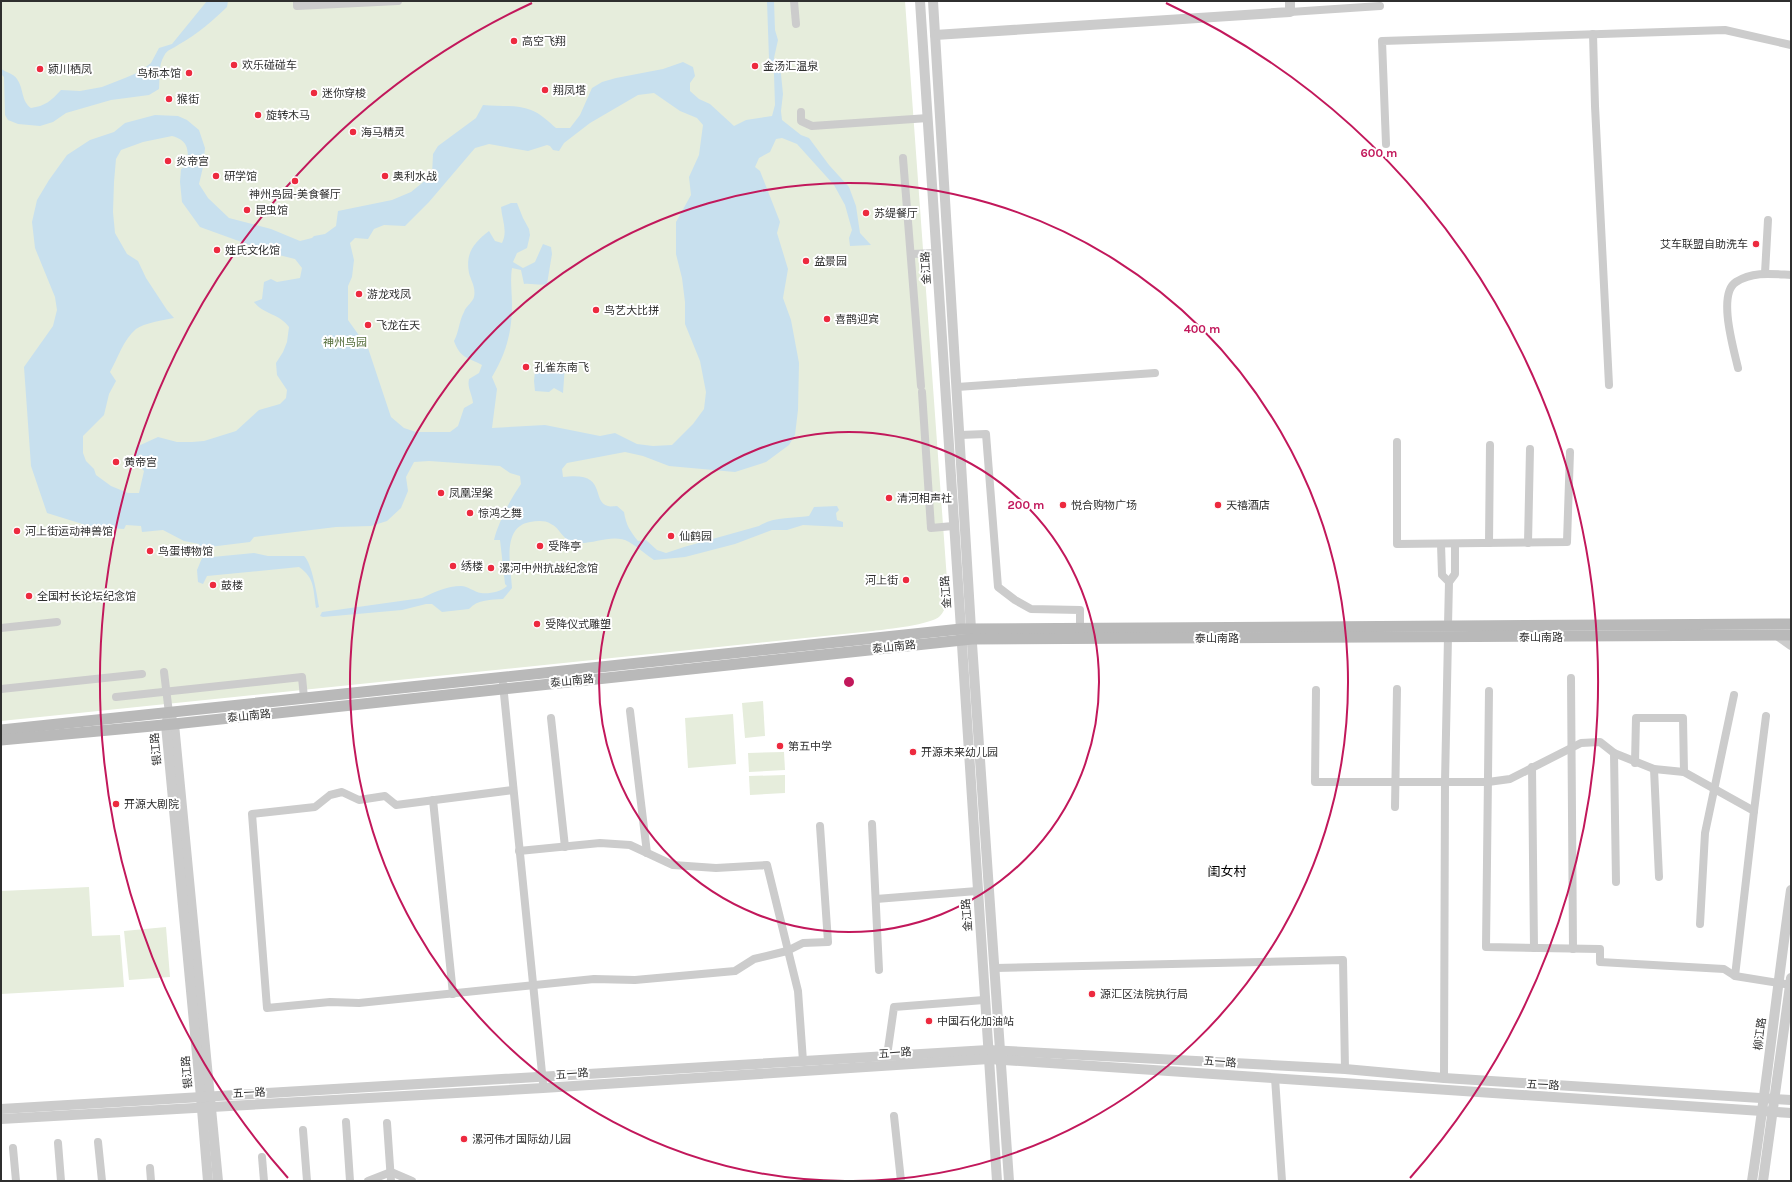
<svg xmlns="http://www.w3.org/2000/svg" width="1792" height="1182" font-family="Karla,'Noto Sans SC',sans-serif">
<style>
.green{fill:#e6eddc}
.water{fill:#c8e0ee;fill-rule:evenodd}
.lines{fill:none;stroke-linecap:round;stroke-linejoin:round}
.minor{stroke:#ccc;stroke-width:8}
.tertiary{stroke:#ccc;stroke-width:10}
.secondary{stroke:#b9b9b9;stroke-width:11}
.ring{fill:none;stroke:#c2185b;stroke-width:2}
.poi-dot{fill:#ed2a3f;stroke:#fff;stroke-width:1.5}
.labels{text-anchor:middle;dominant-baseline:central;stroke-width:4;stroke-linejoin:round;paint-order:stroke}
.poi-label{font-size:11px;fill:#2f2f2f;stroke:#fff;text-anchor:start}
.street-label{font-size:11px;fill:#2f2f2f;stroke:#fff}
.park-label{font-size:11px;fill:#546d3a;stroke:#fff}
.quarter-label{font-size:13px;fill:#000;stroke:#fff}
.centre{fill:#c2185b;stroke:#fff;stroke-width:2}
.ring-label{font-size:12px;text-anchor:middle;font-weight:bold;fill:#c2185b;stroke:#fff;stroke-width:4;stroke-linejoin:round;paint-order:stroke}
</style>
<rect width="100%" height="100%" fill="#fff"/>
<!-- green -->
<g class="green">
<path d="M1,1h904l42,579c0,11 2,27 -7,36 -9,9 -53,13 -67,15l-872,90z"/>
<polygon points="763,701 765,736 745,738 742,703"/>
<polygon points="733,714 736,764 688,768 685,718"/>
<polygon points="784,752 785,770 749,772 748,753"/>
<polygon points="785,775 785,793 750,795 749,776"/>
<polygon points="89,887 92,936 120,935 124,987 1,994 1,891"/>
<polygon points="166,927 170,977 129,980 124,931"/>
</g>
<!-- water -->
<g class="water">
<path d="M207,1h21l-1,6c-16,15 -29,27 -49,38 -5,4 -11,4 -14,11 -6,10 -4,22 -5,33l-10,6 -38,5 -45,13 -13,9 -13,4 -22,-2 -10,-4 -3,-5 -1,-38 -3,-3v-5c5,3 13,5 16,10 7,10 4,22 14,29 14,-2 20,-7 30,-18l19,1 22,-4 23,-9 14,-6 12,-9 8,-15 13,-4z"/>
<path d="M767,1h7l1,29 3,10 -4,18 7,16 2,20 -2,17 1,9 19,15 8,3 20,27 20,22 7,19 4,27 11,12 -21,1 -1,-8 3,-8 -7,-25 -11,-20 -37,-41 -15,-6 -6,1 -6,13 -11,6 -4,9 5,4 20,51 -3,11 11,36 -5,29 8,22 8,43 -1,47 -3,25 -6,10 -23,17 -31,10 -66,-6 -26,-10 -18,-4 -58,11 -5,6 1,8c46,-6 27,24 45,29 2,1 6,0 9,0l7,6c2,13 6,19 14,29l8,-1 11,10 9,3 18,-6 75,-21c16,-10 32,-7 50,-10l5,-9 23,-1 2,4 -3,3 1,7 6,2v5l-40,-2 -16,5h-15l-37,14 -50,13 -31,3c-8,-5 -16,-13 -25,-18 -17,-10 -39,5 -57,0 -10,-3 -12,-14 -21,-18 -6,-4 -14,-3 -21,-2 -29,5 -19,45 -18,66l-9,11c-12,1 -25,0 -34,10l-27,3 -10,-8h-6l-24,6 -79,7 -3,-1 2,-4 100,-14c13,-6 25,-12 39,-12 7,0 13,6 20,7 8,1 20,-1 26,-7l-2,-2 -5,-44h-6c4,-17 17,-42 27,-56l-1,-8 -10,-3 -10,-7 -71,-5 -15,1 -8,15 2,14 -7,17 -14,13 -16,5 -35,1 -82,10 -4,5 -49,6 -2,-4 -15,-3 -21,-11 -21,2 -1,-6 -15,-1 -2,4 -32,-2 -45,-14 -16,-47 -7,-99 29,-41 4,-16 -2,-13 -20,-49 -3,-26 5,-22 12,-20 18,-25 23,-15 24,-8 11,-9 30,-8 23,1 9,4 12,10 6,18 -2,19 -4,17 9,14 21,20 42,11 29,12 12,-3 2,-2 11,-2 11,-8 2,-15 54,-11 19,-8 21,-17 1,-21 5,-8 38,-28 7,-13c16,2 33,-1 48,5 9,3 18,12 25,18h14l10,-13 12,-27 10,-6 14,-4 47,-9 20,-7 10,5 2,9 -5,7v8l9,8 11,5 24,22 12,-6 26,-4 3,-11 -1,-31 -5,-15zM654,93l26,18 17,7 6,7 -4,30 -10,22 2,18 -15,27v32l6,24 3,24v22l15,37 6,31 -2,17 -11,15 -21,21 -19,1 -16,-2 -22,-11 -15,3 -55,-11 -53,3 5,-39 -5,-12c14,-23 20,-45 20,-72 0,-13 -2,-25 0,-37l9,2 3,14c7,-1 17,2 23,0l5,-30 -1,-7 -8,-3 -8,18 -12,6 -10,-6 4,-9 10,-5 3,-13 -1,-6 -6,-11 -6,-15h-6l-10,4c1,13 7,24 1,36l-7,-2 -6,-10c-14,11 -24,21 -20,42 2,8 7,14 5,24 -1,5 -8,9 -10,15 -5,9 -5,20 -10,29 6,17 13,16 28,24l-3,8 -10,6c-2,9 3,14 4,24l-9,5 -6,18 -8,6h-34l-12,-4 -13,-11 -23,-69 -20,-28v-34l4,-9 2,-17 -4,-17 5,-5 13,1 6,-10 10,-4 21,1 24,-24 46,-54 14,-4 39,7 19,-6 3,1 3,4 6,1 5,-8 26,-20 48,-28zM172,136c17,5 16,13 16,29l-7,4 -1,13 2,20 18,25 75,27 20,5 7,9 -2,10 -23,4 -6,-3 -7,3 -2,17 -8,3c9,12 26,12 35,25l-2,15 -4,10 -7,11 1,12 10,15 -1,8 -6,6 -21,6 -23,21 -32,10 -12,1h-15l-19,-5 -22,10 -1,13 9,11 -5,22h-11l-17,-7 -15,-11 -2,-6 -8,-8 -3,-8v-17l21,-21 5,-21 7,-13 -6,-9c8,-14 13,-32 26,-43 8,-6 28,-9 38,-11l-7,-8 -21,-32 -8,-17 -11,-7 -12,-21 -2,-21 1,-30 2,-23 5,-9 22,-8z"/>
<polygon points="565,365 563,393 554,388 549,392 535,391 534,381 535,371 547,367 555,369"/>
<path d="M254,553l14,3h36c8,7 13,39 15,51l-3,1c-3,-19 -1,-30 -17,-41l-92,9 -4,8 -5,-2 -1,-12 5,-12z"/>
</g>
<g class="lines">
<!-- minor -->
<g class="minor">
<polyline points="297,1 297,6 398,1"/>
<polyline points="794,1 796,24"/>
<polyline points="1290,12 1380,6"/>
<polyline points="1593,34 1595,106 1609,385"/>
<polyline points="801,112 801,121 812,126 928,118"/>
<polyline points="1386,144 1382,41 1725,30 1791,45"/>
<polyline points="903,158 921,386"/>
<polyline points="911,254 937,253"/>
<polyline points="1765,273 1768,220"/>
<path d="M1738,368c-4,-18 -21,-74 -2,-86 17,-11 37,-8 55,-7"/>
<polyline points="957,387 1155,373"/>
<polyline points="922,392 931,528 953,526"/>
<polyline points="960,435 986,434 998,587 1015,600 1031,609 1080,610 1080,628"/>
<polyline points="1397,442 1397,544 1567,542 1570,452"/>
<polyline points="1489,543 1490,445"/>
<polyline points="1528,543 1530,449"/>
<polyline points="1441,544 1442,575 1449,582"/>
<polyline points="1448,625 1449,582 1455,574 1455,544"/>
<polyline points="1,628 57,622"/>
<polyline points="164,672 169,713"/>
<polyline points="1571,678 1573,949"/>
<polyline points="503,684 543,1083"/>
<polyline points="1,689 142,674"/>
<polyline points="1316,690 1315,782 1488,782 1510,779 1581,743 1600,742 1614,753 1616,882"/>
<polyline points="1489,691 1486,947 1600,949 1600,962 1724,969 1735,976 1791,985"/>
<polyline points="116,697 302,677 304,698"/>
<polyline points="630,711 647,853"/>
<polyline points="551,718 565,847"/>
<polyline points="1614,753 1654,769 1684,772 1754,811 1735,976"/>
<polyline points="1635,763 1636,718 1683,718 1684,772"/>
<polyline points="1532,767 1534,948"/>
<polyline points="1654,769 1659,877"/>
<polyline points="513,790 396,805 385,796 359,800 342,792 330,795 315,807 252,814 267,1008 330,1002 359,1003 594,979 635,980 735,971 754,959 787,951 803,943 828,942 820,826"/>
<polyline points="433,800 453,994"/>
<polyline points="1395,807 1397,689"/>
<polyline points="1754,811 1766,716"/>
<polyline points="872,824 879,970"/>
<polyline points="519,851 600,843 630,845 673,865 716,868 767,865 798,991 803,1061"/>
<polyline points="876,899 977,891"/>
<polyline points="1700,924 1705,833 1734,695"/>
<polyline points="995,968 1343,960 1345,1069"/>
<polyline points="887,1056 894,1007 984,1000"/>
<polyline points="1275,1078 1282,1181"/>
<polyline points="1444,1078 1445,782 1448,637"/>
<polyline points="894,1116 901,1181"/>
<polyline points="346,1122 350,1181"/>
<polyline points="387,1123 391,1181"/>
<polyline points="303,1130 307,1181"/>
<polyline points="98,1142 102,1181"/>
<polyline points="58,1143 61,1181"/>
<polyline points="13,1148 16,1181"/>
<polyline points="262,1157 264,1181"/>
<polyline points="150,1168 151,1181"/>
<polyline points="368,1181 391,1172 412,1181"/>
</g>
<!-- tertiary -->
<g class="tertiary">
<polyline points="920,1 997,1181"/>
<polyline points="933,1 971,629 1009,1181"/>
<polyline points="935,35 1290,12 1290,1"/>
<polyline points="1777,635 1791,645"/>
<polyline points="169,713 174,724 218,1181"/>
<polyline points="168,717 166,725 201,1097 208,1181"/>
<polyline points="1,1109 988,1050 1345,1069 1444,1078 1791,1100"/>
<polyline points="1,1119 543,1088 989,1059 1791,1113"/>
<path d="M1752,1181c15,-97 25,-194 39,-291"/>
<polyline points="1763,1181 1791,978"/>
</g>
<!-- secondary -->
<g class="secondary">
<polyline points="1,730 961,629 1791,624"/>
<polyline points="1,740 174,724 972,639 1791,635"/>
</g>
</g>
<!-- distance rings -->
<g class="ring">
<circle cx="849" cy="682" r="250"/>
<path d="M845 1181A499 499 0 1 1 853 1181"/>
<path d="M288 1178A749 749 0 0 1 532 3M1166 3A749 749 0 0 1 1410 1178"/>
</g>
<!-- markers -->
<g class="poi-dot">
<circle cx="514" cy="41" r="4"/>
<circle cx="234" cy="65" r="4"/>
<circle cx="755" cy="66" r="4"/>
<circle cx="40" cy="69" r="4"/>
<circle cx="189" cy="73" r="4"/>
<circle cx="545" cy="90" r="4"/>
<circle cx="314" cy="93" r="4"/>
<circle cx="169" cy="99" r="4"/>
<circle cx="258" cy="115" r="4"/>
<circle cx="353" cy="132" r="4"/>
<circle cx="168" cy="161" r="4"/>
<circle cx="216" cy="176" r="4"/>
<circle cx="385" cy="176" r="4"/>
<circle cx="295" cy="181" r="4"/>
<circle cx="247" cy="210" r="4"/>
<circle cx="866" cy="213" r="4"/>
<circle cx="1756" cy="244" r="4"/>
<circle cx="217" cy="250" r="4"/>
<circle cx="806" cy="261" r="4"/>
<circle cx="359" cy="294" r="4"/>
<circle cx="596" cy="310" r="4"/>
<circle cx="827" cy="319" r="4"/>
<circle cx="368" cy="325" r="4"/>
<circle cx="526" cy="367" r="4"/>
<circle cx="116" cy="462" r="4"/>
<circle cx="441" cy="493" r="4"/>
<circle cx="889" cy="498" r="4"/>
<circle cx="1063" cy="505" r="4"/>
<circle cx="1218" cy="505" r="4"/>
<circle cx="470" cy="513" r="4"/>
<circle cx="17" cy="531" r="4"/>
<circle cx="671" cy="536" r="4"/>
<circle cx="540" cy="546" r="4"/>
<circle cx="150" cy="551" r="4"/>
<circle cx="453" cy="566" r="4"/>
<circle cx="491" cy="568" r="4"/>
<circle cx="906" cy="580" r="4"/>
<circle cx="213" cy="585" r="4"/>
<circle cx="29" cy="596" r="4"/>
<circle cx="537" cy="624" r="4"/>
<circle cx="780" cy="746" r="4"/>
<circle cx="913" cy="752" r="4"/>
<circle cx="116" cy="804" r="4"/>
<circle cx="1092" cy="994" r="4"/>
<circle cx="929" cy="1021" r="4"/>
<circle cx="464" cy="1139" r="4"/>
</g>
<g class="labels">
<!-- poi labels -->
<g class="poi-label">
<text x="522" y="41">高空飞翔</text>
<text x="242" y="65">欢乐碰碰车</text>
<text x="763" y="66">金汤汇温泉</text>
<text x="48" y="69">颍川栖凤</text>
<text x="181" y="73" text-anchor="end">鸟标本馆</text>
<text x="553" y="90">翔凤塔</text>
<text x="322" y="93">迷你穿梭</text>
<text x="177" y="99">猴街</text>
<text x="266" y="115">旋转木马</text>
<text x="361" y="132">海马精灵</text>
<text x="176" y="161">炎帝宫</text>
<text x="224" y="176">研学馆</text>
<text x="393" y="176">奥利水战</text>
<text x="295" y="194" text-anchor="middle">神州鸟园-美食餐厅</text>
<text x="255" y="210">昆虫馆</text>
<text x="874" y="213">苏缇餐厅</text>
<text x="1748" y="244" text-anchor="end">艾车联盟自助洗车</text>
<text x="225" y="250">姓氏文化馆</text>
<text x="814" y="261">盆景园</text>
<text x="367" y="294">游龙戏凤</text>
<text x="604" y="310">鸟艺大比拼</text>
<text x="835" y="319">喜鹊迎宾</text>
<text x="376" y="325">飞龙在天</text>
<text x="534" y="367">孔雀东南飞</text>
<text x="124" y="462">黄帝宫</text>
<text x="449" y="493">凤凰涅槃</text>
<text x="897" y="498">清河相声社</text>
<text x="1071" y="505">悦合购物广场</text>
<text x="1226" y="505">天禧酒店</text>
<text x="478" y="513">惊鸿之舞</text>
<text x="25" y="531">河上街运动神兽馆</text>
<text x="679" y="536">仙鹤园</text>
<text x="548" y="546">受降亭</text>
<text x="158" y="551">鸟蛋博物馆</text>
<text x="461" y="566">绣楼</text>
<text x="499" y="568">漯河中州抗战纪念馆</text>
<text x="898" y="580" text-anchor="end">河上街</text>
<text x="221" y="585">鼓楼</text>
<text x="37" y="596">全国村长论坛纪念馆</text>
<text x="545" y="624">受降仪式雕塑</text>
<text x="788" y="746">第五中学</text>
<text x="921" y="752">开源未来幼儿园</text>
<text x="124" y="804">开源大剧院</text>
<text x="1100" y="994">源汇区法院执行局</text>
<text x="937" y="1021">中国石化加油站</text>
<text x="472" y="1139">漯河伟才国际幼儿园</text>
</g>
<!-- street labels -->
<g class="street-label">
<text transform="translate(926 268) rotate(-93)">金江路</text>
<text transform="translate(946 592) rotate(-94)">金江路</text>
<text x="1541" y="637">泰山南路</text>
<text x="1217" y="638">泰山南路</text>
<text transform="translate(894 647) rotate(-6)">泰山南路</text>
<text transform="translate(572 681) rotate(-6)">泰山南路</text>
<text transform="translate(249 716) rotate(-6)">泰山南路</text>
<text transform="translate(156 749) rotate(-95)">银江路</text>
<text transform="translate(967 915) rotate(-94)">金江路</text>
<text transform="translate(1760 1034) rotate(-83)">柳江路</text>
<text transform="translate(895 1053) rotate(-4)">五一路</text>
<text transform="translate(1220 1062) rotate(4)">五一路</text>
<text transform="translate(187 1072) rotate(-95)">银江路</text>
<text transform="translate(572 1074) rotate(-4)">五一路</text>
<text transform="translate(1543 1085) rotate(3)">五一路</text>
<text transform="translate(249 1093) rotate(-3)">五一路</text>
</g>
<!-- park labels -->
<g class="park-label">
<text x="345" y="342">神州鸟园</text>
</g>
<!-- quarter labels -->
<g class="quarter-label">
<text x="1227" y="871">闺女村</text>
</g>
</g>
<circle cx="849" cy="682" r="6" class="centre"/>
<g class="ring-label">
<text x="1379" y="157">600 m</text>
<text x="1202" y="333">400 m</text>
<text x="1026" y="509">200 m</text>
</g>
<!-- border -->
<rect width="1792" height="1182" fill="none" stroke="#2f2f2f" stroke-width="4"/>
</svg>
